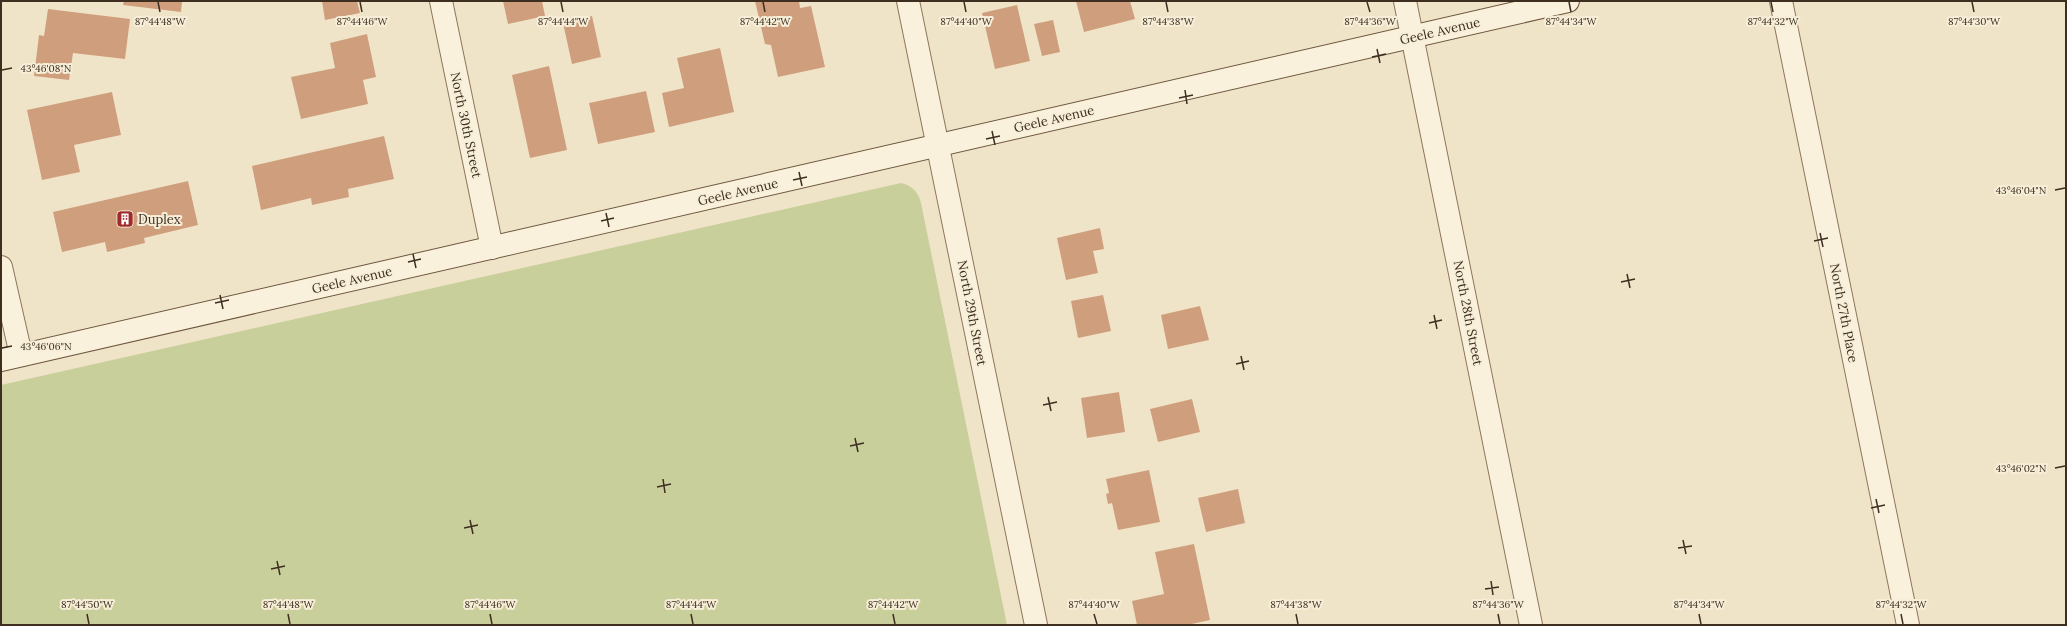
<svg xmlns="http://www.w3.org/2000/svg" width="2067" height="626" font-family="Lora,serif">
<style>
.green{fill:#c9cf9b}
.building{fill:#cf9f7d}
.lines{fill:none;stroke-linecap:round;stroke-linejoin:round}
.street-casing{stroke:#8d765c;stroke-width:24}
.secondary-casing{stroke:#6f573f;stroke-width:24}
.street{stroke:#faf1dc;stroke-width:22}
.secondary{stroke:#faf1dc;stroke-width:22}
.ticks{fill:none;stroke:#3d2e20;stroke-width:1.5}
.labels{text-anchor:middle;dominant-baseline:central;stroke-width:4;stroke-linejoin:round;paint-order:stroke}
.street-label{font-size:13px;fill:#3d2e20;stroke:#f7eed8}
.poi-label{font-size:13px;fill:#3d2e20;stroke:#f7eed8;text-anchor:start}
.ticks-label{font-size:10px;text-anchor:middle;fill:#3d2e20;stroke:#f7eed8;stroke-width:4;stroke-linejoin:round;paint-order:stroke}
</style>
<rect width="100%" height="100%" fill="#f0e4c8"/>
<!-- green -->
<path class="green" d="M901,183c12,3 17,9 20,20l86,422h-1006v-240z"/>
<!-- building -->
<g class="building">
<polygon points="124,1 182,1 181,12 123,5"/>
<polygon points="322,1 357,1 360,13 325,20"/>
<polygon points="503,1 542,1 545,16 508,24"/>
<polygon points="755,1 799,1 800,8 811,6 825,67 778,77 771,45 765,44"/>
<polygon points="1076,1 1130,1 1135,19 1084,32"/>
<polygon points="1017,5 1030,61 995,69 982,13"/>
<polygon points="48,9 130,19 125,59 73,53 69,80 34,76 39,35 44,36"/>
<polygon points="592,16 601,57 572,64 563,23"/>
<polygon points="1053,20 1060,52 1042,56 1034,24"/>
<polygon points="367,34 376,77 363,80 368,104 301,119 291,77 335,68 330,43"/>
<polygon points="720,48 734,112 669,127 662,93 684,88 677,58"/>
<polygon points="549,66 567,150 530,158 512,75"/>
<polygon points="646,91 655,132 598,144 589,103"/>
<polygon points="112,92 121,135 74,145 80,172 42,180 27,110"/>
<polygon points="384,136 394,179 348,189 349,197 312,205 311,198 261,210 252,166"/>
<polygon points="188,181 198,225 144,238 145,243 107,252 105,242 62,252 53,212"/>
<polygon points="1100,228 1104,249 1093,251 1098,273 1066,280 1057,238"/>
<polygon points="1103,295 1111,331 1078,338 1071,301"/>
<polygon points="1200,306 1209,340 1168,349 1161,315"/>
<polygon points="1119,392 1125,432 1087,438 1081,398"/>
<polygon points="1192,399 1200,432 1158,442 1150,409"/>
<polygon points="1149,470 1160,522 1118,530 1112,503 1108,504 1106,494 1109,493 1106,479"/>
<polygon points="1238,489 1245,523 1206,532 1198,498"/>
<polygon points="1194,544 1210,620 1187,625 1137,625 1132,601 1164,594 1155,552"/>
</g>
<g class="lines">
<!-- street casing -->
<g class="street-casing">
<g id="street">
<polyline points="441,1 492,248"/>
<polyline points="908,1 1036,625"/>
<polyline points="1405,1 1531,625"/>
<polyline points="1781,1 1908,625"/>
<polyline points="1,267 21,355"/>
</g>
</g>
<!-- secondary casing -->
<g class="secondary-casing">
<polyline id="secondary" points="1,360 1568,1"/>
</g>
<!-- street -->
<use href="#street" class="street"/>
<!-- secondary -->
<use href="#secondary" class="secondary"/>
</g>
<!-- ticks -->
<path class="ticks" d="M158,2l2,10M360,2l2,10M561,2l2,10M763,2l2,10M964,2l2,10M1166,2l2,10M1367,2l3,10M1569,2l2,10M1771,2l2,10M1972,2l2,10M1377,49l3,14M1372,57l14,-3M2,70l10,-2M1185,90l2,14M1179,98l14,-3M992,131l3,14M986,139l14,-3M799,172l3,14M793,180l14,-3M2055,190l10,-2M606,213l3,14M601,221l13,-3M1820,233l3,14M1814,241l14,-3M413,254l3,14M408,262l13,-3M1627,274l3,14M1621,282l14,-3M220,295l3,14M215,303l14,-3M1434,315l3,14M1429,323l13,-3M2,348l10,-2M1241,356l3,14M1236,364l13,-3M1048,397l3,14M1043,405l14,-3M855,438l3,14M850,446l14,-3M2055,468l10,-2M663,479l2,14M657,487l14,-3M1876,499l3,14M1871,508l14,-3M470,520l3,14M464,528l14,-3M1683,540l3,14M1678,548l14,-2M277,561l3,14M271,569l14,-3M1491,581l2,14M1485,589l14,-2M87,614l2,10M288,614l2,10M490,614l2,10M691,614l2,10M893,614l2,10M1094,614l3,10M1296,614l2,10M1498,614l2,10M1699,614l2,10M1901,614l2,10"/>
<!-- icons -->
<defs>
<g id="building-square" transform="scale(0.9)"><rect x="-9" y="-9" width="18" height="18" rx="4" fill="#9e2a2b" stroke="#f7eed8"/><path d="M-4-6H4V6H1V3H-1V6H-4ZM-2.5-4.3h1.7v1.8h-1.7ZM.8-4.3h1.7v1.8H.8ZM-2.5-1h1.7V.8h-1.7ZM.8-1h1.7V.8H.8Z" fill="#fff"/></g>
</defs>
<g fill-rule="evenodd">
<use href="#building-square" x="125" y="219"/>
</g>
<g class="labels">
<!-- street labels -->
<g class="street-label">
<text transform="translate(1440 31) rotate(-13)">Geele Avenue</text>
<text transform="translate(1054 119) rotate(-13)">Geele Avenue</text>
<text transform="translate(466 125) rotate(78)">North 30th Street</text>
<text transform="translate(738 192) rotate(-13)">Geele Avenue</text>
<text transform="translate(352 280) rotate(-13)">Geele Avenue</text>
<text transform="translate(972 313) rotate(79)">North 29th Street</text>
<text transform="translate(1468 313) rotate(79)">North 28th Street</text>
<text transform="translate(1844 313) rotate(79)">North 27th Place</text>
</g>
<!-- poi labels -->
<g class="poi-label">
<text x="138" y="219">Duplex</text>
</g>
</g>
<g class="ticks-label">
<text x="160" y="25">87°44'48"W</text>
<text x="362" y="25">87°44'46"W</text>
<text x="563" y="25">87°44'44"W</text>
<text x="765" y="25">87°44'42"W</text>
<text x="966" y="25">87°44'40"W</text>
<text x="1168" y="25">87°44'38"W</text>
<text x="1370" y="25">87°44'36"W</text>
<text x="1571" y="25">87°44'34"W</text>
<text x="1773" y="25">87°44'32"W</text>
<text x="1974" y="25">87°44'30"W</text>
<text x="46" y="72">43°46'08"N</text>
<text x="2021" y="194">43°46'04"N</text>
<text x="46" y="350">43°46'06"N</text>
<text x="2021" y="472">43°46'02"N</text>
<text x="87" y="608">87°44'50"W</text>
<text x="288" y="608">87°44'48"W</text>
<text x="490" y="608">87°44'46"W</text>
<text x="691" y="608">87°44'44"W</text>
<text x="893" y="608">87°44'42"W</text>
<text x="1094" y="608">87°44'40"W</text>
<text x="1296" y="608">87°44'38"W</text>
<text x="1498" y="608">87°44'36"W</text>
<text x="1699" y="608">87°44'34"W</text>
<text x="1901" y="608">87°44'32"W</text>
</g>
<!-- border -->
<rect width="2067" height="626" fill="none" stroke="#3d2e20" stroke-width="4"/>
</svg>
